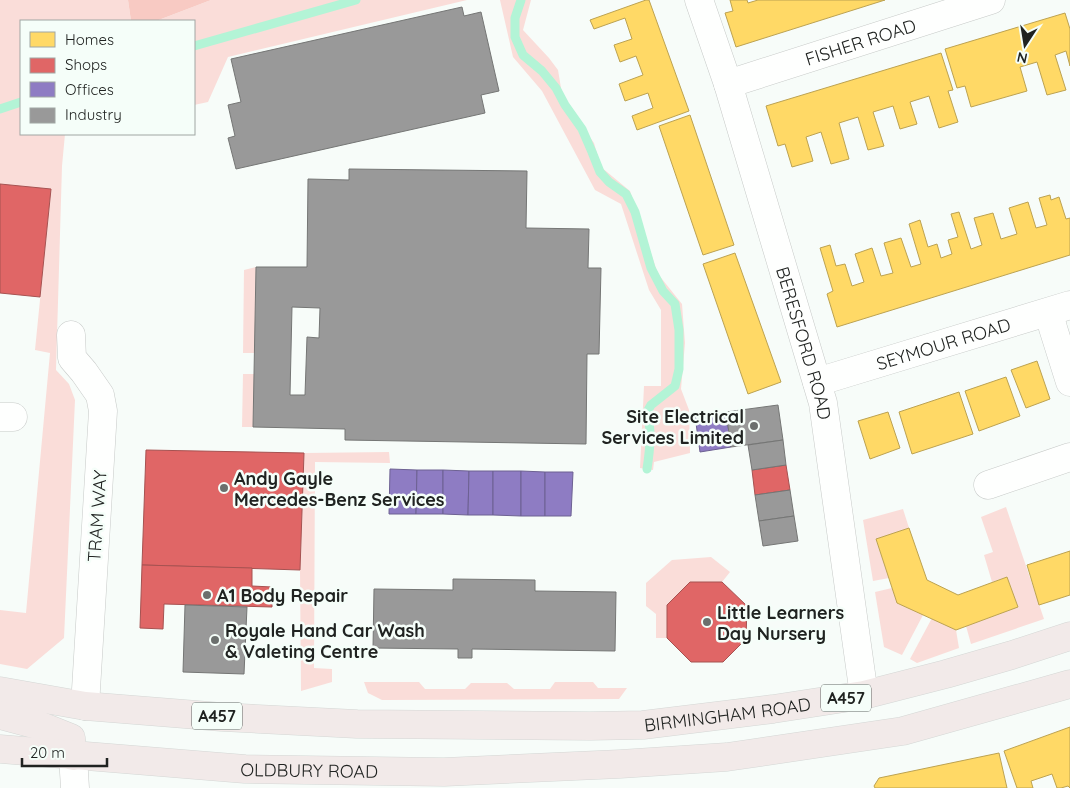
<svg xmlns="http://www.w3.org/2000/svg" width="1070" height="788" font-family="Quicksand,sans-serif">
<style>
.green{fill:#faddd9}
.forest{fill:#f8cac3}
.homes{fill:#ffd966;stroke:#bca251}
.shops{fill:#e06666;stroke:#a65251}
.offices{fill:#8e7cc3;stroke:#6d6192}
.industry{fill:#999;stroke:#757675;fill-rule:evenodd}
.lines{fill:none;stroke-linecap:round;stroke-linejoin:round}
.stream{stroke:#b3f4d6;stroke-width:9}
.minor-casing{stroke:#c7cac8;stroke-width:29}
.major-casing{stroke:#d4d7d5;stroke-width:29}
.minor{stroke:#fefffe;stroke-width:28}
.major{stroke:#f2eae9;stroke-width:28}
.poi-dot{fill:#6b6f6d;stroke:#f5fef9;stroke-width:2}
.labels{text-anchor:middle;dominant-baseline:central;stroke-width:5;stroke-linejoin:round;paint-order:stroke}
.shield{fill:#f5fef9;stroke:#606562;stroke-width:1}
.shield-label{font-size:16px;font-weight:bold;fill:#202321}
.street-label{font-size:18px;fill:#202321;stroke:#f5fef9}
.poi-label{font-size:18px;font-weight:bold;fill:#202321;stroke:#f5fef9;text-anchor:start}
</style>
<rect width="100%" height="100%" fill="#f7fcf9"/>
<!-- green -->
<g class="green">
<polygon points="0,0 128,0 131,21 21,21 21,134 65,134 62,166 56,370 69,384 75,400 64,638 27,669 0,664 0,610 26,613 50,353 35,350 51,190 0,184"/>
<polygon points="211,0 467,0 228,57 208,102 194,105 194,21 156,21"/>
<polygon points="500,0 531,0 523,30 549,58 558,70 563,100 594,143 601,167 630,191 658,274 682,304 685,343 681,389 689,410 690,453 654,462 653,470 640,468 644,386 661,386 661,310 649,290 621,204 595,190 542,91 513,57"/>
<polygon points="256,267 255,353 243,353 244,270"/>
<polygon points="243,374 254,374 253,427 242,427"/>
<polygon points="389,452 390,463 315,462 314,668 332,669 332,682 301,691 300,570 304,453"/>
<polygon points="1006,507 1044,619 971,644 966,626 1018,607 1007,577 992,582 984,555 993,552 981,517"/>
<polygon points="903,509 909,528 876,540 889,578 873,581 863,520"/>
<polygon points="711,557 730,572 722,582 690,582 667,605 667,638 656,638 656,614 646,606 646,583 672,560"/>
<polygon points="892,588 923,615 902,655 884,647 875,592"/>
<polygon points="932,618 956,630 959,648 917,663 910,659"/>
<polygon points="364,682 419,682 425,689 465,689 471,683 507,683 514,689 550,689 555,682 593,682 598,688 627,688 619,699 382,700 368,693"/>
</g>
<!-- forest -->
<polygon class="forest" points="128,0 211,0 156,21 131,21"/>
<!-- homes -->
<g class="homes">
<polygon points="646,0 649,0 689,111 637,130 632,116 653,108 648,93 625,101 619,84 643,75 636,56 620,62 614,45 632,39 625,18 594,29 590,20"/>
<polygon points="730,0 747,0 748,3 758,0 885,0 736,47 725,13 733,11"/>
<polygon points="1065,13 1070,29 1070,66 1066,51 1055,55 1066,90 1047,95 1037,62 1020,67 1027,91 971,107 965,86 957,88 945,49"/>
<polygon points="941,53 953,90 948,91 958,122 939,128 929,96 910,102 917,124 900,129 893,106 873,112 884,146 868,150 858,117 839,123 849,159 831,164 821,132 806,137 813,161 792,167 785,144 778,146 766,106"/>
<polygon points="690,115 734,245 703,255 659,126"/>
<polygon points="1050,195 1051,200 1059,197 1066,219 1070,218 1070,255 837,327 827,294 833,291 820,248 830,245 836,266 845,264 852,286 864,282 855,254 872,248 881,276 893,273 884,243 901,238 911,267 921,264 909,224 920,220 928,247 937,244 941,258 952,254 948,240 958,237 951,214 959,212 971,249 982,245 974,218 993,213 1001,239 1017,234 1009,208 1028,202 1036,228 1047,225 1039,198"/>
<polygon points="735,253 781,382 748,394 703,264"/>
<polygon points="1037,361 1050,399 1026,408 1011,370"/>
<polygon points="1006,377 1020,416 979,431 965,391"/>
<polygon points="959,392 973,434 912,454 899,412"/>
<polygon points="888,412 900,448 870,459 858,421"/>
<polygon points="909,528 927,580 958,595 1007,577 1018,607 956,630 897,603 876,539"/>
<polygon points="1070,551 1070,595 1039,605 1027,565"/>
<polygon points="1070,727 1070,788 1068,786 1061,788 1057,788 1052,774 1031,781 1033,788 1017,788 1004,751"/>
<polygon points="999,753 1007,788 875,788 874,786 879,778"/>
</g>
<!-- shops -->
<g class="shops">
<polygon points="0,184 51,189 40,297 0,293"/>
<polygon points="146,450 304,453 300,570 142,565"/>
<polygon points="786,465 790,490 755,495 752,470"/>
<polygon points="142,565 252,568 252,586 272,587 272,607 164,604 163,629 140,628"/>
<polygon points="690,582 722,582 747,606 746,639 723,662 691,662 667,638 667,605"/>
</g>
<!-- offices -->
<g class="offices">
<polygon points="726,412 731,447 700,452 695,416"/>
<polygon points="390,469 417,470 416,514 389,514"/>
<polygon points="417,470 443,470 443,514 416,514"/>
<polygon points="443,470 469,471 468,515 443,514"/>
<polygon points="469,471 493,471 493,515 468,515"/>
<polygon points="493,471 521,471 521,516 493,515"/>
<polygon points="521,471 545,472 545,516 521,516"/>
<polygon points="545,472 573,472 571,516 545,516"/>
</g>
<!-- industry -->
<g class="industry">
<polygon points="462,7 464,16 481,12 499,91 481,95 485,113 236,169 228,138 235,136 228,105 241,102 231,59"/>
<path d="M349,169l178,2 -1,57 63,1 -1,39h13l-2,86h-12l-1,90 -241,-4v-11l-92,-2 3,-160h51l1,-88 41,1zM292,307l28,1 -1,30 -12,-1 -2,58h-15z"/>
<polygon points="778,405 783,440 731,447 726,412"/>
<polygon points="783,440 786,465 752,470 748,445"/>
<polygon points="790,490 794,516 759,521 755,495"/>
<polygon points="794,516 798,541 763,546 759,521"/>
<polygon points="453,579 535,580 535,591 616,592 615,651 472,649 472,658 458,658 458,649 373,648 374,589 453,590"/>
<polygon points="185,605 247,607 244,674 183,672"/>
</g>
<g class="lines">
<!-- stream -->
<g class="stream">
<path d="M521,0l-6,18v19l8,18 19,16 14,17 9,17 17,24 10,23 8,20 9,10 17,12 9,18 16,56 12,23 12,13 4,26v39l-4,17 -24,19 -4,7c5,19 3,37 0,57"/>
<polyline points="194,46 356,0"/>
<polyline points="0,109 21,102"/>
</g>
<!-- minor casing -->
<g class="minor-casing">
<g id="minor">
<path id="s1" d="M699,0l29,84 95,319 41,292"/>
<path id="s2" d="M728,84l263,-84"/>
<polyline points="1049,312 1053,328 1070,382"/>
<polyline points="71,335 72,358 84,372 100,395 103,411 85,706"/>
<path id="s3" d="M817,382l253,-77"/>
<polyline points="0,417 13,417"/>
<polyline points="988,485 1070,457"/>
<polyline points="73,756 75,788"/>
</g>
</g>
<!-- major casing -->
<g class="major-casing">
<g id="major">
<path id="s4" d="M0,691l85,15 137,11 135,7 233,2 53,-1 130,-16 91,-14 82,-21 66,-19 58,-19"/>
<polyline points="0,715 41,726 71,738 73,756"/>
<path id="s5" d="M0,749l245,20 199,3 176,-8 107,-7 176,-26 167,-47"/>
</g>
</g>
<!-- minor -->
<use href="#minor" class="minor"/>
<!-- major -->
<use href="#major" class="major"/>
</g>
<!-- markers -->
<g class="poi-dot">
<circle cx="754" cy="426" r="5"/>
<circle cx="224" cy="488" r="5"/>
<circle cx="207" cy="595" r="5"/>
<circle cx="707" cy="622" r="5"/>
<circle cx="215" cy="640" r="5"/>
</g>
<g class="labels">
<!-- shield labels -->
<g class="shield">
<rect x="821" y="684.5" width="50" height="27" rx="4"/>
<rect x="192" y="702.5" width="50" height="27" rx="4"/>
</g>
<g class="shield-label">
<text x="846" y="698">A457</text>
<text x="217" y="716">A457</text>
</g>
<!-- street labels -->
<g class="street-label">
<text stroke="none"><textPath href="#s2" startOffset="139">FISHER ROAD</textPath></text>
<text stroke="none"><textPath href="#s1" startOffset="359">BERESFORD ROAD</textPath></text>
<text stroke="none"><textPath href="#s3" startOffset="132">SEYMOUR ROAD</textPath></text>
<text transform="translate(97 516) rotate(-86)">TRAM WAY</text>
<text stroke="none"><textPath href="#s4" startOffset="730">BIRMINGHAM ROAD</textPath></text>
<text stroke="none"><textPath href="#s5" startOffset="310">OLDBURY ROAD</textPath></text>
</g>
<!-- poi labels -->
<g class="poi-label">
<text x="744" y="416" text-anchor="end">Site Electrical<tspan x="744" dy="21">Services Limited</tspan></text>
<text x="234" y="478">Andy Gayle<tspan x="234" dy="21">Mercedes-Benz Services</tspan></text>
<text x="217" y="595">A1 Body Repair</text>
<text x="717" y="612">Little Learners<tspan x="717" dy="21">Day Nursery</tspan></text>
<text x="225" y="630">Royale Hand Car Wash<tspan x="225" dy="21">&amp; Valeting Centre</tspan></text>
</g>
</g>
<!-- legend -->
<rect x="20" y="20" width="175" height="115" fill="#f5fef9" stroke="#a0a6a3"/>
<rect x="30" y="32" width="25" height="15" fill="#ffd966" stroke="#a0a6a3"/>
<text x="65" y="45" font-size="15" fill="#202321">Homes</text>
<rect x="30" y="58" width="25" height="15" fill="#e06666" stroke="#a0a6a3"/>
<text x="65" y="70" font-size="15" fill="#202321">Shops</text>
<rect x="30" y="82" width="25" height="15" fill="#8e7cc3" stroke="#a0a6a3"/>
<text x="65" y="95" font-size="15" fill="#202321">Offices</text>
<rect x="30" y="108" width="25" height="15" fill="#999999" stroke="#a0a6a3"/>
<text x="65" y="120" font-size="15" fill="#202321">Industry</text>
<!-- north arrow -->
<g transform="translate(1025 45) rotate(192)" stroke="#f5fef9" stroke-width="4" paint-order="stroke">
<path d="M0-4L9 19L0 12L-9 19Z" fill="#202321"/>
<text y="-8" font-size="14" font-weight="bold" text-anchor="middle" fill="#202321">N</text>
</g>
<!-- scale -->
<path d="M22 758v8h85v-8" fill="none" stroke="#202321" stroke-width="2.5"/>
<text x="30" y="758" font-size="15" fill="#202321" stroke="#f5fef9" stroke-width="4" paint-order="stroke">20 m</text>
</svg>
